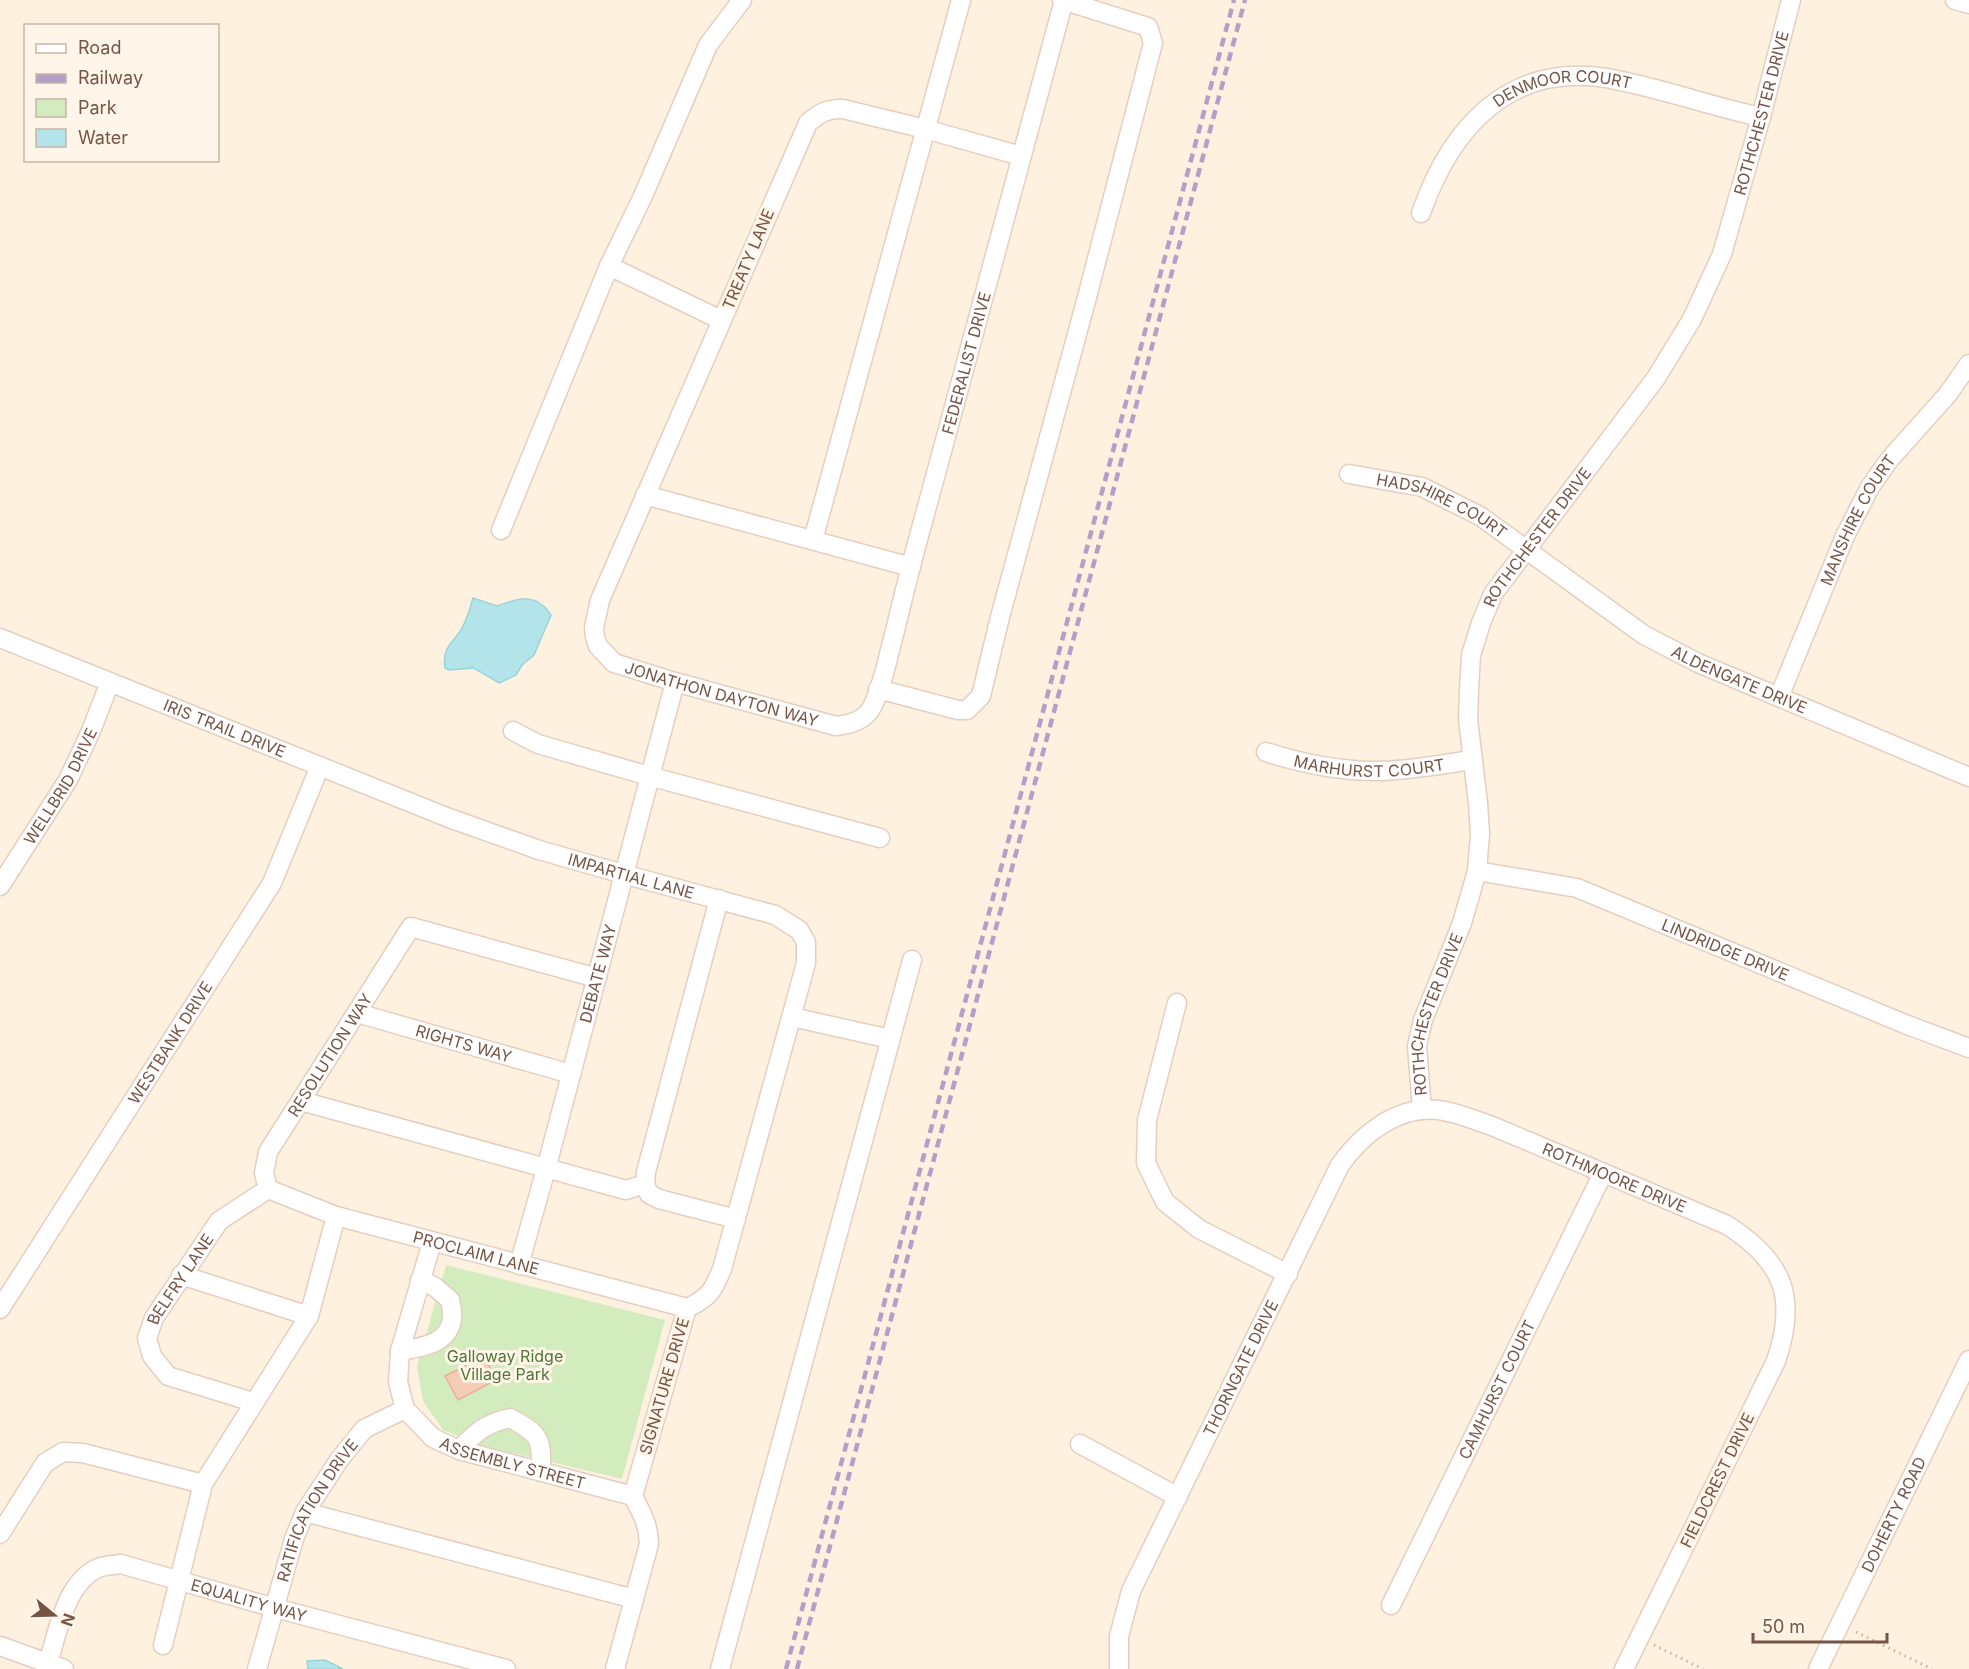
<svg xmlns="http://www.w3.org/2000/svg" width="1969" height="1669" font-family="Inter,sans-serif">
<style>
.green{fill:#d3ecbe}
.water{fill:#b3e4e9;stroke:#99d4db;stroke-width:1.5}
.building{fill:#f5ccb6;stroke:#e9b195;stroke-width:1.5}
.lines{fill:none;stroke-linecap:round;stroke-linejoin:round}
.minor-casing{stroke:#e5cebf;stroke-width:21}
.path{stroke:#daaf99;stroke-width:3;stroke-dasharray:1.5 4.5;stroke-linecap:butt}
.minor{stroke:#fff;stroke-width:18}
.rail{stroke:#b39fc8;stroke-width:4.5;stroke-dasharray:9 6;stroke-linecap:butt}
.labels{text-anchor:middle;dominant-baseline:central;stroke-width:6;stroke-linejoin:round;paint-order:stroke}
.street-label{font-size:16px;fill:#775546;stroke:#fff5e8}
.park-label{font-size:16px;fill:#4f783a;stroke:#fff5e8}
</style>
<rect width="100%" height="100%" fill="#fef1e0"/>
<!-- green -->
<polygon class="green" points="446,1265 665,1320 622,1479 480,1445 443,1430 423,1401 417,1366"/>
<!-- water -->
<g class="water">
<path d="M473,598l24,8c22,-8 39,-14 54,9l-17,40 -12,10 -6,10 -17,8 -25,-15 -25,2 -4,-2c-3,-20 6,-23 16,-38 6,-10 9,-22 12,-32z"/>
<polygon points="325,1660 343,1669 308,1669 307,1661"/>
</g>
<!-- building -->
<polygon class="building" points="484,1356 496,1380 458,1400 445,1376"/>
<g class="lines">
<!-- minor casing -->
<g class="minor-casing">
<g id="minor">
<polyline points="1955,0 1969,4"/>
<path id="s1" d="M1021,156l-96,-27 -82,-20c-14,-1 -24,4 -35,14l-208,477 -6,28 1,9 3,9 16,17 61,19 161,44c16,-2 30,-6 37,-21 11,-23 15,-50 22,-74 10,-43 21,-85 33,-128 46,-167 90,-336 136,-503"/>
<path id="s2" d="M1421,213c30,-85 87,-150 185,-135 52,9 103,28 155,39"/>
<polyline points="609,266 643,196 708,45 742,0"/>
<path id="s3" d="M1349,474l73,13 58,29 164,119 54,28 271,114"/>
<polyline points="645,495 911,567"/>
<polyline points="501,530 609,266 721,320"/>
<polyline points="813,540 961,0"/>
<path id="s4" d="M0,638l449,180 90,32 84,24 152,41 24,15 7,12v21l-84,306c-9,22 -13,29 -35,39l-54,188c8,16 16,29 16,48l-34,125"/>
<polyline points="878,689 958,710 967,710 981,696 1000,617 1086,301 1153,43 1148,27 1062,0"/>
<path id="s5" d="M1779,697l66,-161 25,-49 19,-27 59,-66 21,-30"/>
<polyline points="513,731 538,744 649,776 880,838"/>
<path id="s6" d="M1266,752c37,12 72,19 110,19 32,0 65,-7 97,-11"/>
<path id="s7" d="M1477,871l100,17 328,136 64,24"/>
<path id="s8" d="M0,886l68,-106 23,-49 19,-49"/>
<polyline points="719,899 646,1172 645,1184 649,1194 659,1199 736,1219"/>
<polyline points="1177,1003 1147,1120 1146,1163 1165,1202 1199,1229 1288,1274"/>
<path id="s9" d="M357,1013l214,61"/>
<polyline points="792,1017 890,1039"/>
<polyline points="301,1101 626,1190 645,1184"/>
<path id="s10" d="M1422,1110l-5,-64 6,-26 39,-97 15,-52 3,-37 -2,-31 -10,-84 1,-29 2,-35 10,-32 12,-29 163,-216 36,-59 30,-65 39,-137 30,-117"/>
<path id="s11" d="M268,1189l-4,-16 4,-21 143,-225 186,51"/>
<path id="s12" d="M268,1189l68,27 351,92"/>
<path id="s13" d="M519,1265l27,-96 129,-487"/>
<polyline points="181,1275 309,1316"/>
<path id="s14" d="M0,1309l272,-426 48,-117"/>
<path d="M400,1351c21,-4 48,-6 52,-32 1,-6 -1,-13 -2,-19l-15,-13 -15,-7"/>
<path id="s15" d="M253,1402l-85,-26 -16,-20 -5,-18 7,-20 65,-97 49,-32"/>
<path id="s16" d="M405,1409l28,29 26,12 174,46"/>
<polyline points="1080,1444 1178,1497"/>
<path d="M459,1450c17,-18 27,-27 51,-32 30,16 32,20 31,54"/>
<polyline points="305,1512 634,1599"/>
<polyline points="0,1534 45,1463 63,1452 83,1453 203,1484"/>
<path id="s17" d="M1391,1605l212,-432"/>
<polyline points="163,1645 203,1484 309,1316 336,1216"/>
<polyline points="0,1646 64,1669"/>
<path id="s18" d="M48,1663c10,-31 17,-80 50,-95 7,-3 16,-3 23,-4l154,44 231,61"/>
<path id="s19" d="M257,1669l37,-130 11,-27 34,-52 25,-31 41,-20 -7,-27 2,-31 32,-109"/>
<polyline points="720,1669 912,960"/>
<path id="s20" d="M1119,1669v-33l12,-45 209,-426c22,-31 57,-59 98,-55 18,2 36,10 54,16l235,99c56,36 71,72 49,136l-152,308"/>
<path id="s21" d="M1818,1669l151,-309"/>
</g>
</g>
<!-- path -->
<g class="path">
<polyline points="1856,1632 1932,1669"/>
<polyline points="1654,1645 1703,1669"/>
</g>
<!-- minor -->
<use href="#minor" class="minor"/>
<!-- rail -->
<g class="rail">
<polyline points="786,1669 1234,0"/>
<polyline points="797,1669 1245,0"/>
</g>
</g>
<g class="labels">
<!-- street labels -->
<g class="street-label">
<text stroke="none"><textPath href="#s2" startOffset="206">DENMOOR COURT</textPath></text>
<text stroke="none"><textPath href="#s10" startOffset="1089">ROTHCHESTER DRIVE</textPath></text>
<text transform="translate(748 259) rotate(-67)">TREATY LANE</text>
<text stroke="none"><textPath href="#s1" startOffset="1444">FEDERALIST DRIVE</textPath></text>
<text stroke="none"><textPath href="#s3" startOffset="99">HADSHIRE COURT</textPath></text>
<text stroke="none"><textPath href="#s5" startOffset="194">MANSHIRE COURT</textPath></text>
<text stroke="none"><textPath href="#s10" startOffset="603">ROTHCHESTER DRIVE</textPath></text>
<text stroke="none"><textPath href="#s3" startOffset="447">ALDENGATE DRIVE</textPath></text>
<text stroke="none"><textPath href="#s1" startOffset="926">JONATHON DAYTON WAY</textPath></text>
<text stroke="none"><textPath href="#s4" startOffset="242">IRIS TRAIL DRIVE</textPath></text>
<text stroke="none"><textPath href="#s6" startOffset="105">MARHURST COURT</textPath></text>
<text stroke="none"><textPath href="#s8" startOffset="117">WELLBRID DRIVE</textPath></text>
<text stroke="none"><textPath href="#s4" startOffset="675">IMPARTIAL LANE</textPath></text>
<text stroke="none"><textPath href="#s7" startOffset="262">LINDRIDGE DRIVE</textPath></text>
<text stroke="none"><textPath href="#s13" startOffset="302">DEBATE WAY</textPath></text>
<text stroke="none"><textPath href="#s10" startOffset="99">ROTHCHESTER DRIVE</textPath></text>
<text stroke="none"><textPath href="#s14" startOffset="316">WESTBANK DRIVE</textPath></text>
<text stroke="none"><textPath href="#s9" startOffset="111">RIGHTS WAY</textPath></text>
<text stroke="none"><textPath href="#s11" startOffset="153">RESOLUTION WAY</textPath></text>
<text stroke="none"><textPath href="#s20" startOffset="861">ROTHMOORE DRIVE</textPath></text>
<text stroke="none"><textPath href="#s12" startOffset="218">PROCLAIM LANE</textPath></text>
<text stroke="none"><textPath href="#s15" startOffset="201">BELFRY LANE</textPath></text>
<text stroke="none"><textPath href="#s20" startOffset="328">THORNGATE DRIVE</textPath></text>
<text transform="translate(664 1386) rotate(-74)">SIGNATURE DRIVE</text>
<text stroke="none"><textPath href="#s17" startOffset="240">CAMHURST COURT</textPath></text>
<text stroke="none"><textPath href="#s16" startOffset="124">ASSEMBLY STREET</textPath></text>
<text transform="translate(1717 1480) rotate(-64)">FIELDCREST DRIVE</text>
<text stroke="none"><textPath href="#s19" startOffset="171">RATIFICATION DRIVE</textPath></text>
<text stroke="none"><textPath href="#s21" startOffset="172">DOHERTY ROAD</textPath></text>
<text stroke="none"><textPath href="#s18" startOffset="267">EQUALITY WAY</textPath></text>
</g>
<!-- park labels -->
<g class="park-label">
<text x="505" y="1356">Galloway Ridge<tspan x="505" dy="18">Village Park</tspan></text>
</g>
</g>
<!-- legend -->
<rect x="24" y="24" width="195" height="138" fill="#fff5e8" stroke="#c9b5a7" stroke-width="1.5"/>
<rect x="36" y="44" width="30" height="9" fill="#ffffff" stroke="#c9b5a7" stroke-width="1.5"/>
<text x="78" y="54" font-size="18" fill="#775546">Road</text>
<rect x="36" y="74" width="30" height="9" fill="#b39fc8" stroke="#c9b5a7" stroke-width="1.5"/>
<text x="78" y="84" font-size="18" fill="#775546">Railway</text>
<rect x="36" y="99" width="30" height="18" fill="#d3ecbe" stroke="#c9b5a7" stroke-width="1.5"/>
<text x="78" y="114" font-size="18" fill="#775546">Park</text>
<rect x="36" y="129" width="30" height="18" fill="#b3e4e9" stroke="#c9b5a7" stroke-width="1.5"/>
<text x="78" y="144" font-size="18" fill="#775546">Water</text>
<!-- north arrow -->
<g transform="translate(54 1615) rotate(109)" stroke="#fff5e8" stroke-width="4.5" paint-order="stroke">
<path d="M0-4.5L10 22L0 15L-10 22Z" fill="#775546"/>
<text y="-9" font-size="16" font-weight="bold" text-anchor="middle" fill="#775546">N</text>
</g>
<!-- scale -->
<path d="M1753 1633v9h134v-9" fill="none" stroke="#775546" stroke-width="3"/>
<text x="1762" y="1633" font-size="18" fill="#775546" stroke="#fff5e8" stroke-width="4.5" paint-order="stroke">50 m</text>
</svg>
